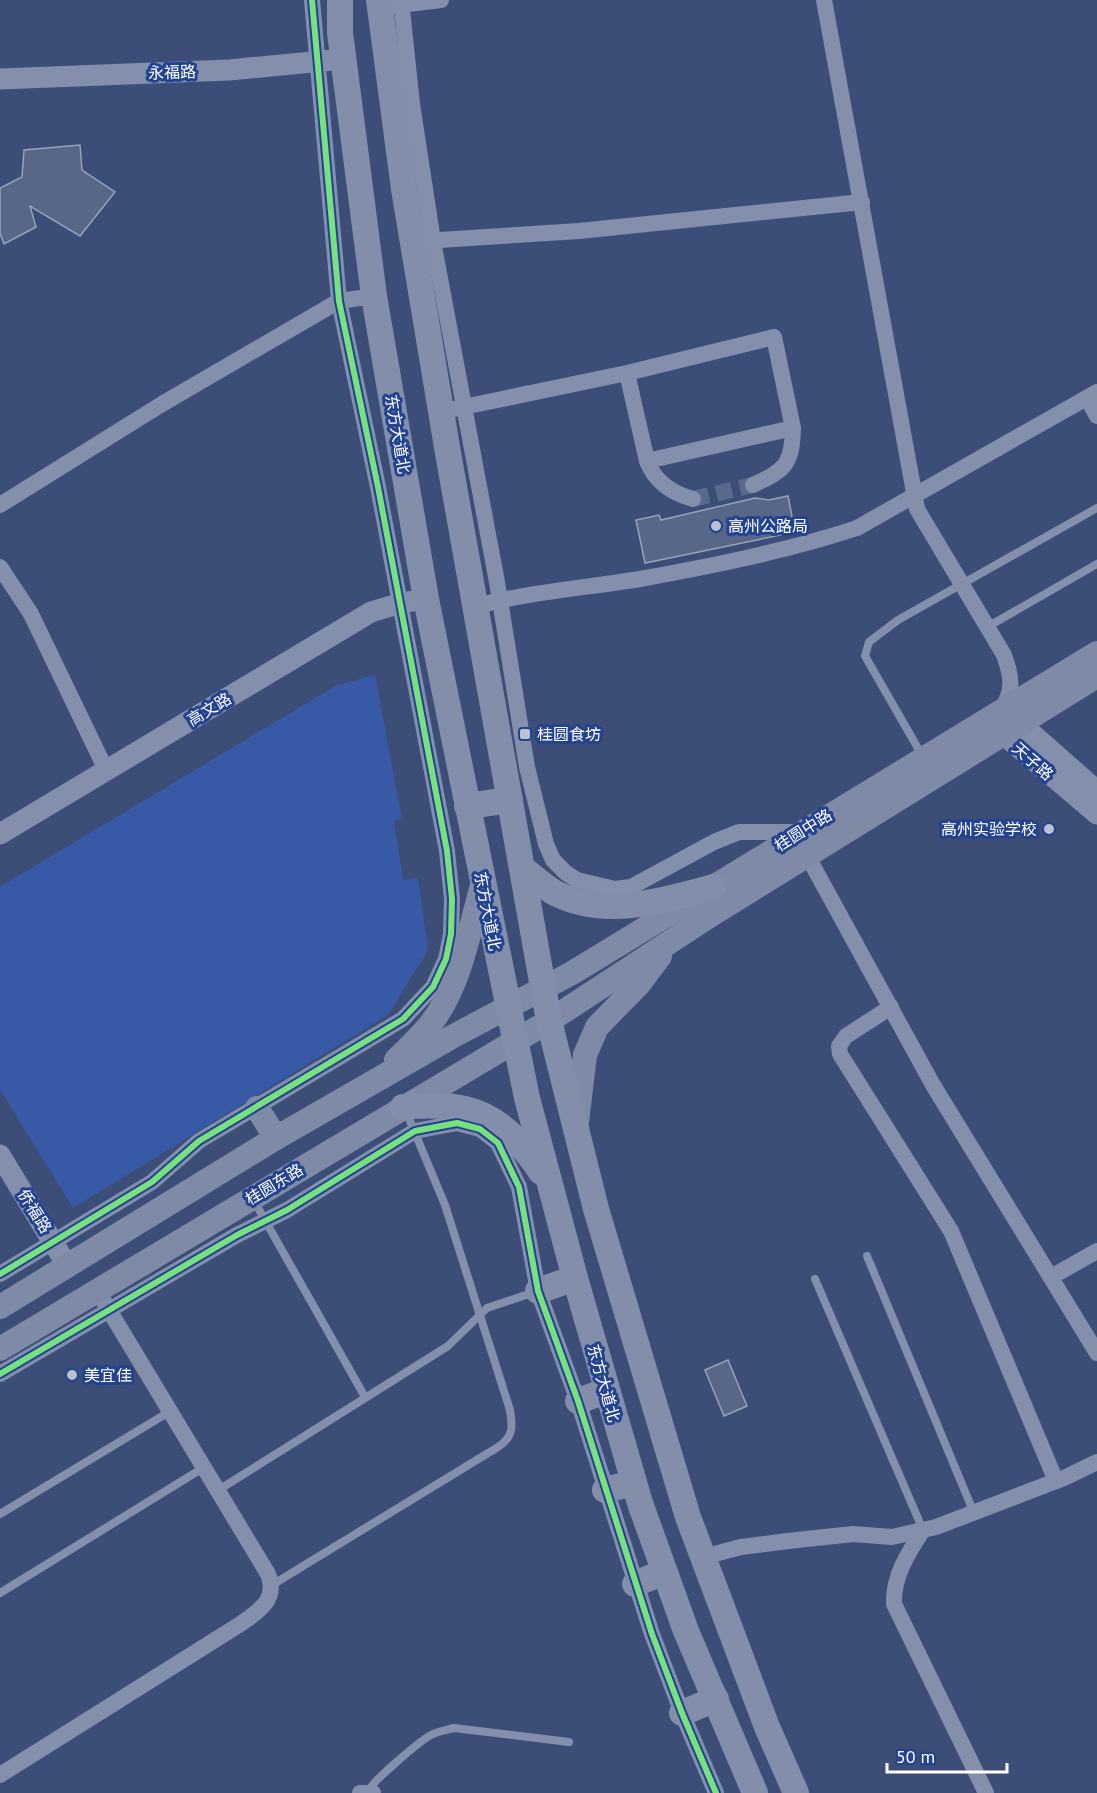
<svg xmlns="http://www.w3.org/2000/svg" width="1097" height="1793" font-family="'PT Sans','Noto Sans SC',sans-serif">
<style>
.green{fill:#385aa6}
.building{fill:#586687;stroke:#98a2b9;stroke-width:1.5}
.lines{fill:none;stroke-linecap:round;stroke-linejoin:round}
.minor-tunnel{stroke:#59698c;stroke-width:16;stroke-dasharray:16 8;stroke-linecap:butt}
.service{stroke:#838fab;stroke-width:8}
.minor{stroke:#838fab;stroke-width:16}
.tertiary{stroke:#838fab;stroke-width:21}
.secondary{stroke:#7f8aa7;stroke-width:24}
.primary{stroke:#838faa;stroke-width:26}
.cycleway-casing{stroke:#234390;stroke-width:10}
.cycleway{stroke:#77e17e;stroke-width:6}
.poi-dot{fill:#bbc1d0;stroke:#234390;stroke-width:2}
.labels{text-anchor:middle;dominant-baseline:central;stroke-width:6;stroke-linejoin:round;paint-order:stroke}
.street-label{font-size:16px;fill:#fff;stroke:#234390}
.poi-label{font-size:16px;fill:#fff;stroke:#234390;text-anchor:start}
</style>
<rect width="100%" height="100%" fill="#3c4e78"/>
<!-- green -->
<polygon class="green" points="375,675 402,819 394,820 403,880 418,878 428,950 388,1015 73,1208 0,1089 0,887 337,685"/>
<!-- building -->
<g class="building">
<polygon points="80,145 82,170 115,192 80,236 30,206 36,227 4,244 0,233 0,188 22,177 24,150"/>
<polygon points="788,496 795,532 645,563 636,520 659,515 661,520 755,498 769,500"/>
<polygon points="728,1360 747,1406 724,1416 705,1370"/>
</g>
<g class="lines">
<!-- minor-tunnel -->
<polyline class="minor-tunnel" points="693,499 753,485"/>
<!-- service -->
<g class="service">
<polyline points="989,626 1097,564"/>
<polyline points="923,757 865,656 869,642 898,620 1097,508"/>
<polyline points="253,1199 365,1397"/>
<polyline points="867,1256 974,1513"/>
<polyline points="815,1279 923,1530"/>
<polyline points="217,1491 448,1346 487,1308 535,1292"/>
<polyline points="0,1514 169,1412"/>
<path d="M272,1585l226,-138c15,-10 15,-19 12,-37l-65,-205 -40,-96"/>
<polyline points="0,1593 203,1468"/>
<path d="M368,1792c1,-8 53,-52 63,-57 7,-4 15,-5 23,-7l115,14"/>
</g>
<!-- minor -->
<g class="minor">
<polyline points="401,0 412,104 433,241 497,582 527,767 546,844 553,860 566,873 577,880 615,889 631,887 714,842 739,832 798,832"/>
<path d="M824,0l93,509 87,146c8,22 10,35 -3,55"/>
<polyline points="391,6 441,0"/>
<polyline points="423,241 579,231 862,202"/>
<polyline points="1087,398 1097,416"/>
<polyline points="454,409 627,373 774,337 793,428 647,461 627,373"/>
<path d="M647,461c8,21 24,32 46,38"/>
<path d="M753,485c32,-15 39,-20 40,-57"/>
<polyline points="0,505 162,404 339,301 374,296"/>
<polyline points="0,567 31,614 106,770"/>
<path d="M474,607c54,-15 110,-19 166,-28 72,-13 147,-28 217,-51l240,-136"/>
<polyline points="808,857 933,1085 1097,1353"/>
<polyline points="891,1007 846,1036 839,1046 840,1054 951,1231 1056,1481"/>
<polyline points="0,1274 152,1182 199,1141 403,1019 433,987 446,959 451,934 452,899 447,851 378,487 339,301 312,0"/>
<polyline points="1051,1277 1097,1251"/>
<polyline points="0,1374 237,1235 287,1210 415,1131 457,1123 480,1129 498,1143 519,1187 538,1291 578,1401 652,1634 682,1713 716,1793"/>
<path d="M923,1530c-15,23 -30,46 -29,74l92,189"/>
<polyline points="703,1557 741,1547 788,1541 853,1534 892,1537 936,1527 1064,1478 1097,1462"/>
<path d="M0,1775l242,-152c18,-13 36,-24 26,-49l-165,-274"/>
<polyline points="360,1793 373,1793"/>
</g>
<!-- tertiary -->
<g class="tertiary">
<polyline points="0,79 229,70 344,59"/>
<polyline points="1097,791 1014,718 1001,711 1000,725 1004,735 1097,814"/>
<polyline points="0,834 371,612 401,603 426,599"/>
<polyline points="0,1155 68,1267"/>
</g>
<!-- secondary -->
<g class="secondary">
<path d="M396,1060c11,-11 23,-22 33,-34 32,-40 40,-96 54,-144"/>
<polyline points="257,1108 276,1138"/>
<polyline points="577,1122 585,1055 597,1027 639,984 660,956"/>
<polyline points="0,1307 276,1138 448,1039 572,973 1097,653"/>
<polyline points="0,1349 549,1021 711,915 1097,676"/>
</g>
<!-- primary -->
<g class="primary">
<polyline points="340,0 340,33 374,296 426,599 527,1098 575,1278 640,1503 686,1631 755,1793"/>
<polyline points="379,0 404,189 448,453 549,1021 596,1209 688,1517 767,1727 796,1793"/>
<polyline points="467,806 510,800"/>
<path d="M523,869c11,8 22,19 34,25 51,24 105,7 156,-7"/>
<path d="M403,1107c69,-7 100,8 138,65"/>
<polyline points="538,1291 575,1278"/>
<polyline points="578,1401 606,1391"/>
<polyline points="605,1490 634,1483"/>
<polyline points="635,1584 664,1572"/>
<polyline points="682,1713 716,1699"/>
</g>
<!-- cycleway casing -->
<g class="cycleway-casing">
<g id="cycleway">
<polyline points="0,1274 152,1182 199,1141 403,1019 433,987 446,959 451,934 452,899 447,851 378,487 339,301 312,0"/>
<polyline points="0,1374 237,1235 287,1210 415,1131 457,1123 480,1129 498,1143 519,1187 538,1291 578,1401 652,1634 682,1713 716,1793"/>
</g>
</g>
<!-- cycleway -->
<use href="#cycleway" class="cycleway"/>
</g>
<!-- markers -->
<g class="poi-dot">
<circle cx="716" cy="526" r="6"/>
<rect x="519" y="728" width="12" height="12" rx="3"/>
<circle cx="1049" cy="829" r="6"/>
<circle cx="72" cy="1375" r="6"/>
</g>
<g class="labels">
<!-- street labels -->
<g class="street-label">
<text transform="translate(172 72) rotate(-2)">永福路</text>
<text transform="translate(398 434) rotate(80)">东方大道北</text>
<text transform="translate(209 709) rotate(-31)">高文路</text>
<text transform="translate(1033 761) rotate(41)">天子路</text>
<text transform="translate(803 830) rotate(-32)">桂圆中路</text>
<text transform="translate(488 911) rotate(79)">东方大道北</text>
<text transform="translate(274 1184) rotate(-31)">桂圆东路</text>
<text transform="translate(35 1211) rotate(58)">侨福路</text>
<text transform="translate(604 1383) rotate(74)">东方大道北</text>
</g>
<!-- poi labels -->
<g class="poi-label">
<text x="728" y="526">高州公路局</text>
<text x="537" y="734">桂圆食坊</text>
<text x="1037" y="829" text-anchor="end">高州实验学校</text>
<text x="84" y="1375">美宜佳</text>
</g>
</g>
<!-- scale -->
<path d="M887 1763v9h120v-9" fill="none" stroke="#ffffff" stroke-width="3"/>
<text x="896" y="1763" font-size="18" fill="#ffffff" stroke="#234390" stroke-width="4.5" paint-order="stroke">50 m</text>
</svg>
